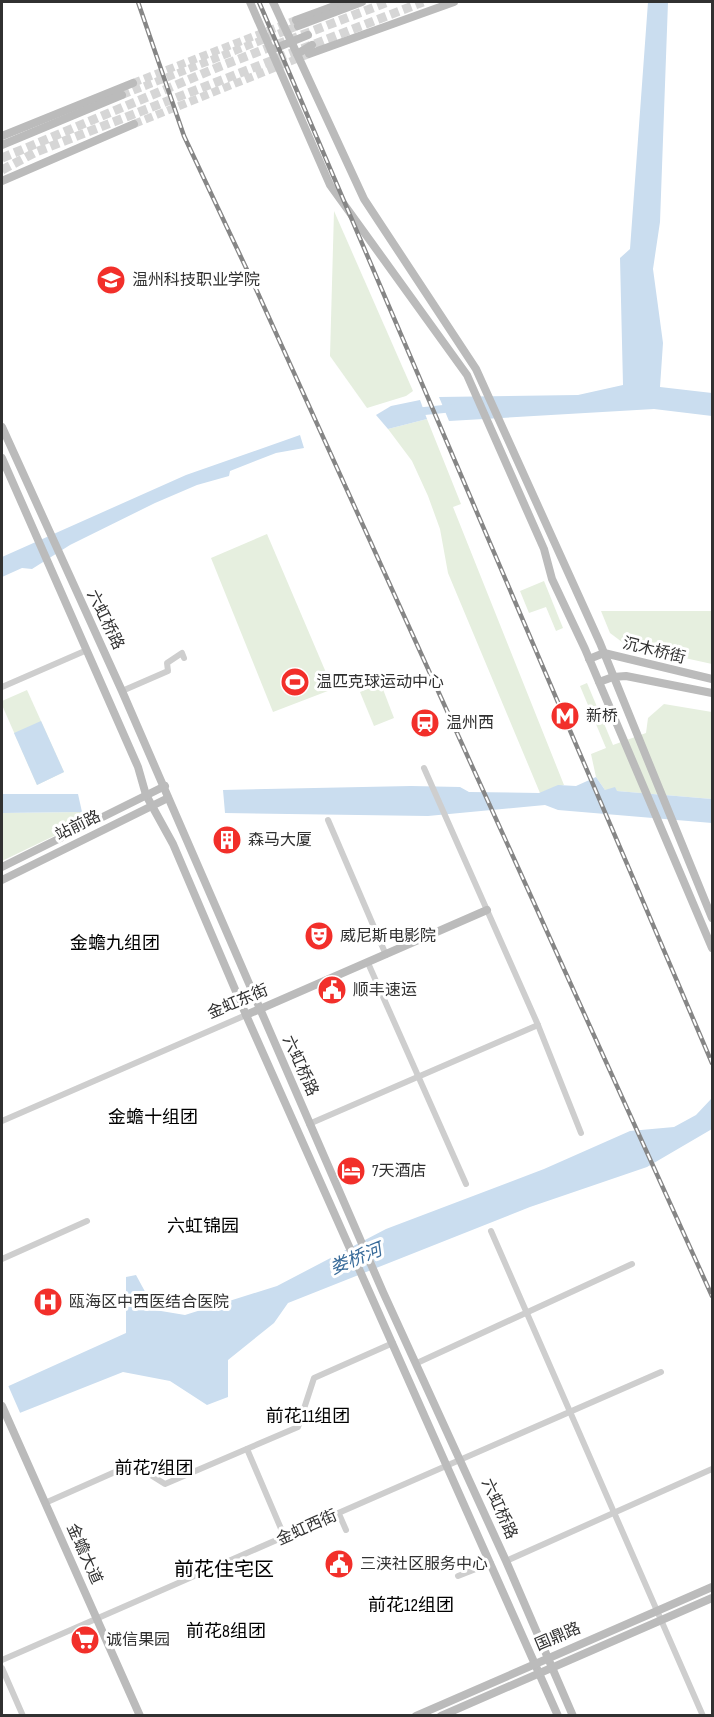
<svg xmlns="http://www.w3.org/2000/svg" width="714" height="1717" font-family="'Sofia Sans Condensed','Noto Sans SC',sans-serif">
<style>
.green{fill:#e6efdf}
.water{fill:#caddef}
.pier{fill:#fff}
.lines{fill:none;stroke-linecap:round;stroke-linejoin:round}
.canal{stroke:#caddef;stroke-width:8}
.secondary-tunnel{stroke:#d6d6d6;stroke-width:8;stroke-dasharray:8 4;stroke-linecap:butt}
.primary-tunnel{stroke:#d6d6d6;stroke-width:9;stroke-dasharray:9 4.5;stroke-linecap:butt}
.street{stroke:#cecece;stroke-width:6}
.secondary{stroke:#bbb;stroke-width:8}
.rail-casing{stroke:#868686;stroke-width:4.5}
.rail{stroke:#fff;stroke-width:2;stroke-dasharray:7;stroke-linecap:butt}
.labels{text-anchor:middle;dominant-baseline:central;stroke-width:6;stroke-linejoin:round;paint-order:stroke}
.poi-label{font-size:16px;fill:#313131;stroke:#fff;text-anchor:start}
.street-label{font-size:16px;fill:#313131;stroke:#fff}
.neighbourhood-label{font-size:18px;fill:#000;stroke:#fff}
.water-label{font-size:18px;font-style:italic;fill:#386b9a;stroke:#fff}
.quarter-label{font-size:20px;fill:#000;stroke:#fff}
</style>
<rect width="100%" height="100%" fill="#fff"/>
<!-- green -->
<g class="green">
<polygon points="334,211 413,391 406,396 367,408 330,356"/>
<polygon points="427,419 461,504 453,507 564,785 540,793 448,573 440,529 428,496 412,461 388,429"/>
<polygon points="267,534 333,689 273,712 211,558"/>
<polygon points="544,581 563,628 556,631 546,607 529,613 520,591"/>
<polygon points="601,611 712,611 712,664 626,645 610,633"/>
<polygon points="587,683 613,745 646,733 648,718 664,704 712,712 712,799 605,790 596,777 591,754 606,748 580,686"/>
<polygon points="381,684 394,718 374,726 360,692"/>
<polygon points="27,690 64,772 37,785 2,705 2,701"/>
<polygon points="82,812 87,820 2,861 2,813"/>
</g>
<!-- water -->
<g class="water">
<polygon points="648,2 668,2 660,222 653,269 663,343 660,387 712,393 712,416 654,409 449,421 439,397 578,395 623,385 620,258 630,249"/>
<polygon points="420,400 427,419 388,429 376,415 391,406"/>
<polygon points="300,435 304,448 276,453 230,471 229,476 197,485 155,503 70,545 32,569 22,568 2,577 2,557 186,475"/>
<polygon points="41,721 64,772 37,785 14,733"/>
<polygon points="596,777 605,790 615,787 617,791 712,799 712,823 558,810 545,805 428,816 225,813 223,790 411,786 460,787 469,792 539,793 558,785 576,786"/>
<polygon points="2,794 78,794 82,812 2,813"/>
<polygon points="712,1098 712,1129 647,1167 530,1207 288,1303 274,1323 228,1360 228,1397 207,1405 170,1381 123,1372 2,1420 2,1389 126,1333 126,1277 136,1275 155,1310 185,1315 277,1286 386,1229 544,1169 630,1131 674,1127 696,1115"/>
</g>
<!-- pier -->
<polygon class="pier" points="7,1383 21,1415 2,1423 2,1385"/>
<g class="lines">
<!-- canal -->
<polyline class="canal" points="415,412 453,408"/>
<!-- secondary-tunnel -->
<g class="secondary-tunnel">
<polyline points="133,83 296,20"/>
<polyline points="122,95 298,26"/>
<polyline points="134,124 309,54"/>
</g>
<!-- primary-tunnel -->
<g class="primary-tunnel">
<polyline points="2,158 221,66 388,2"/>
<polyline points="2,170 36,152 423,2"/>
</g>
<!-- street -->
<g class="street">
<polyline points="2,687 87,650"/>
<polyline points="122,691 168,671 167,663 182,653 184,658"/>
<polyline points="424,768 538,1025 581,1133"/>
<polyline points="328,820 386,955"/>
<polyline points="368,963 466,1184"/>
<polyline points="2,1121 246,1015"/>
<polyline points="309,1124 538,1025"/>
<polyline points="491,1231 703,1716"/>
<polyline points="2,1259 87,1221"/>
<polyline points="417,1363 632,1264"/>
<polyline points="247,1449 285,1538"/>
<polyline points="45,1503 133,1464 165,1484 298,1427 314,1378 393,1343"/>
<polyline points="339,1514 346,1530"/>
<polyline points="506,1561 712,1469"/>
<polyline points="458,1576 491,1563"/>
<polyline points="2,1660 661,1372"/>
<polyline points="2,1668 23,1716"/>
</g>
<!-- secondary -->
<g class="secondary">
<polyline points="250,2 271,50"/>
<polyline points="273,2 297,54"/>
<polyline points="296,20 345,2"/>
<polyline points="298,26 362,2"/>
<polyline points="308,35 271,50 330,185 467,375 544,549 552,579 585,649 712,948"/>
<polyline points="312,45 297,54 364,199 476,369 600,643 712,918"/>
<polyline points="309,54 454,2"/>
<polyline points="2,136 133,83"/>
<polyline points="2,145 122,95"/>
<polyline points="2,181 134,124"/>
<polyline points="2,427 122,691 383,1292 506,1561 573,1716"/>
<polyline points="2,458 138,767 146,795 173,844 246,1015 558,1716"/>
<polyline points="589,659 604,653 712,679"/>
<polyline points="599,682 613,677 626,676 712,693"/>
<polyline points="2,867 165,786"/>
<polyline points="2,880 168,798"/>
<polyline points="246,1015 487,910"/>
<polyline points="2,1406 140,1716"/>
<polyline points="416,1716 712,1587"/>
<polyline points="441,1716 712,1598"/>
</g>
<!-- rail casing -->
<g class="rail-casing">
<g id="rail">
<polyline points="138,2 184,136 256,289 712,1296"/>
<polyline points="259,2 712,1063"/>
</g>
</g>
<!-- rail -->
<use href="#rail" class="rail"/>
</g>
<!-- icons -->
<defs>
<g id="university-disc" transform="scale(1.5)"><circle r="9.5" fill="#f22f2a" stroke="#fff"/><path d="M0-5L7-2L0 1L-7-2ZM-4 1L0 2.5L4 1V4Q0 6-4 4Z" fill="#fff"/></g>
<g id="stadium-disc" transform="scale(1.5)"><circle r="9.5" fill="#f22f2a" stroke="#fff"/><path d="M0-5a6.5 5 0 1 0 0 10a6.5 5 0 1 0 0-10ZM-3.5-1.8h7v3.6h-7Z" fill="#fff"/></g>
<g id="metro-disc" transform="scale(1.5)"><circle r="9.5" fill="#f22f2a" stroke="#fff"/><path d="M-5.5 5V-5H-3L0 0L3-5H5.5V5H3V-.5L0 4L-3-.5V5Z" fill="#fff"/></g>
<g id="station-disc" transform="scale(1.5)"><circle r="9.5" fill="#f22f2a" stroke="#fff"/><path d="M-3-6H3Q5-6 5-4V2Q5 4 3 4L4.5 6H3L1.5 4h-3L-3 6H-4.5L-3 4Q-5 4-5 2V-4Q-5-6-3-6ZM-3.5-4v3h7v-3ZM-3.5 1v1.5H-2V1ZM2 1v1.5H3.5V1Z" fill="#fff"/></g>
<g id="building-disc" transform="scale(1.5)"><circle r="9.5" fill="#f22f2a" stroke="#fff"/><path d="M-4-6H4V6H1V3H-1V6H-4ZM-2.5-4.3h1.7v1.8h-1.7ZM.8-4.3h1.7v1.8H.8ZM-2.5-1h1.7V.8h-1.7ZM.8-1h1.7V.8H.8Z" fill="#fff"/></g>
<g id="theatre-disc" transform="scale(1.5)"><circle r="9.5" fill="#f22f2a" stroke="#fff"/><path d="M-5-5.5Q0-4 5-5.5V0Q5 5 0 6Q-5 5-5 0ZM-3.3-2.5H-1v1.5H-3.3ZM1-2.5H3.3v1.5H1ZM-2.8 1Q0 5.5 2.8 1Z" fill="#fff"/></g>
<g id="civic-disc" transform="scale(1.5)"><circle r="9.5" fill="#f22f2a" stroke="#fff"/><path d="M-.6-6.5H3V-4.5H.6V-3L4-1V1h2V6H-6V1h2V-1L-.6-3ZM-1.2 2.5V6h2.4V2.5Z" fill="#fff"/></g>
<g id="hotel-disc" transform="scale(1.5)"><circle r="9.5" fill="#f22f2a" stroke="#fff"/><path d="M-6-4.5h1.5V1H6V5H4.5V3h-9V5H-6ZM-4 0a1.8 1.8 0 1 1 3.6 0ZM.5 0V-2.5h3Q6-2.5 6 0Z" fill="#fff"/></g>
<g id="hospital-disc" transform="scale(1.5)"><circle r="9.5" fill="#f22f2a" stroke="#fff"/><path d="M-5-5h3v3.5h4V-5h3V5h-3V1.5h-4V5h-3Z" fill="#fff"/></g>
<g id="supermarket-disc" transform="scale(1.5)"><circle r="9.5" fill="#f22f2a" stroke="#fff"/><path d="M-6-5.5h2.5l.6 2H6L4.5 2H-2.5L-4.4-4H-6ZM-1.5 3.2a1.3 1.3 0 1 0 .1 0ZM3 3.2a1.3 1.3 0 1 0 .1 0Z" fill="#fff"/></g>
</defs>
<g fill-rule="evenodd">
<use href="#university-disc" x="111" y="280"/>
<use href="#stadium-disc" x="295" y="682"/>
<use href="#metro-disc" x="565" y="716"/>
<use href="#station-disc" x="425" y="723"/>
<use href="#building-disc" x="227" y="840"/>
<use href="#theatre-disc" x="319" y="936"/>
<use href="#civic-disc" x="332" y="990"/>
<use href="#hotel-disc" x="351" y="1171"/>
<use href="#hospital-disc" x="48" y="1302"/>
<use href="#civic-disc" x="339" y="1564"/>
<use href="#supermarket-disc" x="85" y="1640"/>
</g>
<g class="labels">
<!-- poi labels -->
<g class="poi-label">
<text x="132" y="280">温州科技职业学院</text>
<text x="316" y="682">温匹克球运动中心</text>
<text x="586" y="716">新桥</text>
<text x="446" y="723">温州西</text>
<text x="248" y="840">森马大厦</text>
<text x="340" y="936">威尼斯电影院</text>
<text x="353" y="990">顺丰速运</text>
<text x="372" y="1171">7天酒店</text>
<text x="69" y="1302">瓯海区中西医结合医院</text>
<text x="360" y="1564">三浃社区服务中心</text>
<text x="106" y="1640">诚信果园</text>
</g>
<!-- street labels -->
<g class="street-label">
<text transform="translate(105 620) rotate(64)">六虹桥路</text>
<text transform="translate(654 651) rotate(14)">沉木桥街</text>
<text transform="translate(78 826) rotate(-26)">站前路</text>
<text transform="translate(238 1002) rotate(-23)">金虹东街</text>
<text transform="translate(300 1066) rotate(66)">六虹桥路</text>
<text transform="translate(499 1509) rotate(66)">六虹桥路</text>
<text transform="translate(307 1528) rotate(-24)">金虹西街</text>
<text transform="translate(84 1554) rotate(66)">金蟾大道</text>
<text transform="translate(558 1637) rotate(-23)">国鼎路</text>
</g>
<!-- neighbourhood labels -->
<g class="neighbourhood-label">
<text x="115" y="943">金蟾九组团</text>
<text x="153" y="1117">金蟾十组团</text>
<text x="203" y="1226">六虹锦园</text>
<text x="308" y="1416">前花11组团</text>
<text x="154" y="1468">前花7组团</text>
<text x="411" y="1605">前花12组团</text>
<text x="226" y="1631">前花8组团</text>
</g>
<!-- water labels -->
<g class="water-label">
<text transform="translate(356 1259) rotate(-22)">娄桥河</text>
</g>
<!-- quarter labels -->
<g class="quarter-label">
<text x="224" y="1570">前花住宅区</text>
</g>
</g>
<!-- border -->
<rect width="714" height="1717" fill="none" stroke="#313131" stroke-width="6"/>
</svg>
